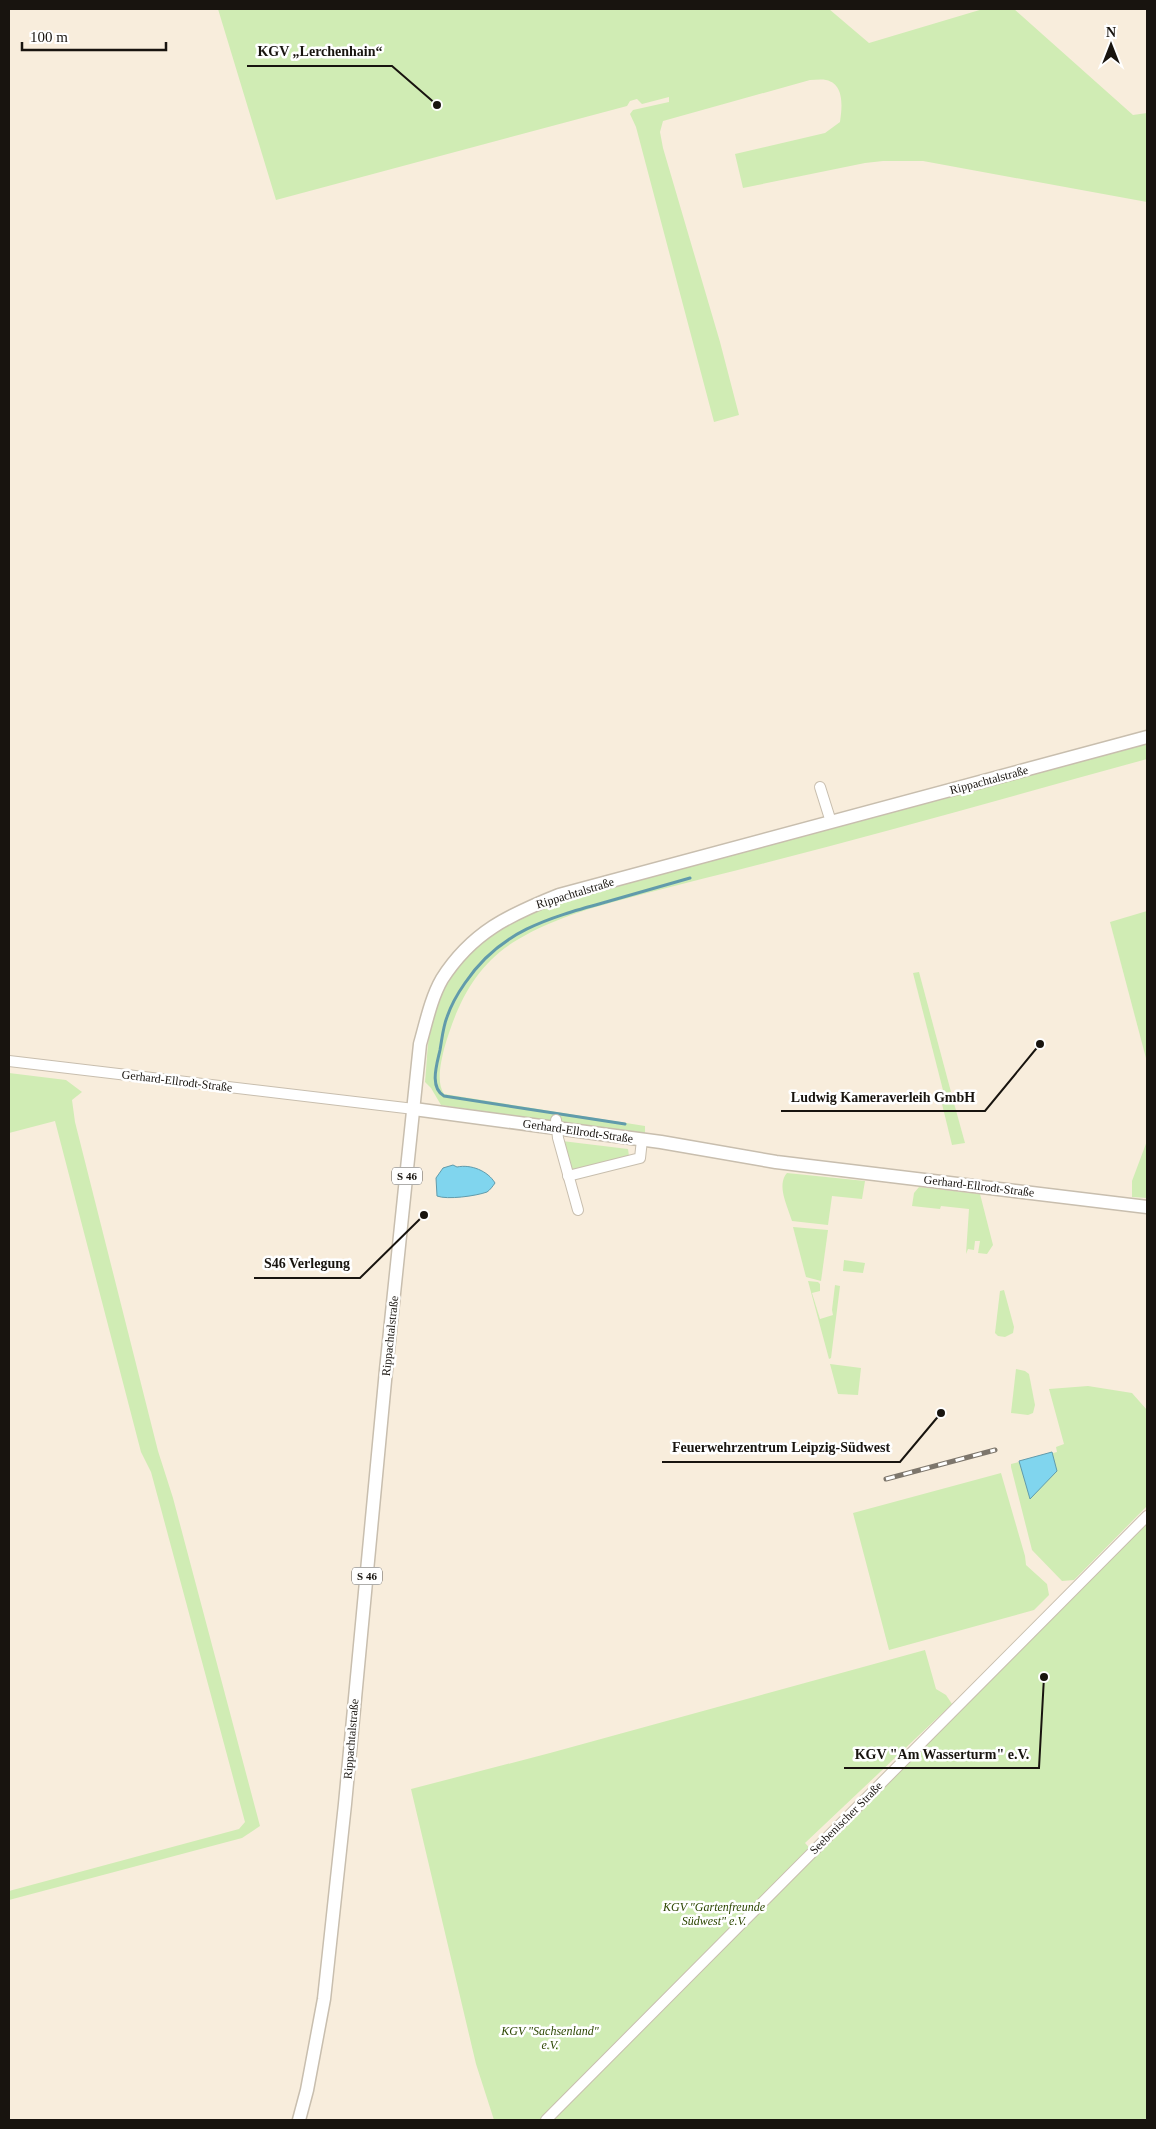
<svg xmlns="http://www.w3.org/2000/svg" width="1156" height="2129" font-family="'Times New Roman',serif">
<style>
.green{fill:#d0ecb4}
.water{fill:#80d5ee;stroke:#619bab}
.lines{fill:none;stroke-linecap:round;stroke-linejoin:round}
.stream{stroke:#619bab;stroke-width:3}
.minor-casing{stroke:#c8beae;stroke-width:12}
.major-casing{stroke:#c8beae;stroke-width:15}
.minor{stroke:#fff;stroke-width:10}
.major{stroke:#fff;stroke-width:12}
.rail-casing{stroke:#7d766c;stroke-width:5}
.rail{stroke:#fff;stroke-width:3;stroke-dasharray:9;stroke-linecap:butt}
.labels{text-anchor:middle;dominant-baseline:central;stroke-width:5;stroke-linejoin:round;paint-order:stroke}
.shield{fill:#fff;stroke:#5d5a57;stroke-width:1}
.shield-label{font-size:11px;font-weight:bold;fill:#18140f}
.street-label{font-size:12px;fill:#18140f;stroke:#fff}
.park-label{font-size:12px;font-style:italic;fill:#2c4600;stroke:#fff}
.leader{fill:none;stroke:#18140f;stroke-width:2}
.callout-dot{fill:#18140f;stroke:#fff;stroke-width:2}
.callout-label{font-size:14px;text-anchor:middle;font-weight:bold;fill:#18140f;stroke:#fff;stroke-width:5;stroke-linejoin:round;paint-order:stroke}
</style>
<rect width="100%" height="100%" fill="#f8eddc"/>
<!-- green -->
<g class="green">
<path d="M218,9h611l40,34 114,-34h31l119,106 14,-2v89l-224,-41h-40l-18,2 -122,25 -8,-34 90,-21 15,-11c2,-14 5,-38 -14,-42 -5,-1 -11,0 -16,0l-147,41 -3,11 3,16 57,194 19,73 -25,7 -78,-295 -6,-13 3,-4 36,-8v-5l-27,7 -5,-5 -7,2 -3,5 -351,94z"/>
<path d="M1147,742v17c-127,35 -254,71 -382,104 -39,10 -79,20 -118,30 -45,12 -90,23 -130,47 -42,25 -60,64 -73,109 -3,13 -8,33 0,45l201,32v9l-105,-12 -52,-11 -47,-7 -10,-17 -6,-6c2,-19 2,-39 6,-57 16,-70 77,-108 141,-127z"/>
<polygon points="1147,911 1147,1062 1110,922"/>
<polygon points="919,972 951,1092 944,1094 913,973"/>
<polygon points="9,1073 66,1080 82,1092 72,1100 75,1122 158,1451 173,1498 260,1826 242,1838 9,1900 9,1891 239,1829 245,1822 161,1509 151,1472 141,1452 55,1121 9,1133"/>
<polygon points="952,1096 965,1143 952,1145 942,1104 945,1098"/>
<polygon points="562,1141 628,1149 629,1156 570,1171"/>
<polygon points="1147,1141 1147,1198 1132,1197 1132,1181"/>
<path d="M787,1173l78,8 -3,18 -30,-3 -4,29 -36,-4c-4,-14 -16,-36 -5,-48z"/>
<polygon points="919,1187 980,1194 993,1245 987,1254 978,1253 980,1241 975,1241 974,1250 968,1249 966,1254 969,1209 941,1206 940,1209 912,1206 914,1193"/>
<polygon points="793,1227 828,1230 821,1281 806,1277"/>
<polygon points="844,1260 865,1263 863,1273 843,1271"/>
<polygon points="808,1281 818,1282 820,1284 820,1291 812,1293 820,1319 833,1315 832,1310 835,1285 840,1286 831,1358 829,1359"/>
<polygon points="1004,1290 1014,1327 1013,1333 1005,1337 998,1336 995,1333 1000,1291"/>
<polygon points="830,1364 861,1368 858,1395 838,1394"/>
<polygon points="1016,1369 1025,1371 1029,1374 1035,1405 1033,1413 1028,1415 1011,1413"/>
<polygon points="1088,1386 1132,1393 1147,1410 1147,1506 1074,1580 1062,1581 1032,1550 1011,1467 1011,1464 1057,1452 1056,1447 1064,1444 1049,1389"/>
<polygon points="1001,1473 1025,1556 1026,1565 1047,1584 1049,1595 1034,1610 889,1650 853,1513"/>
<polygon points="1147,1522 1147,2120 494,2120 476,2064 411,1789 550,1753 925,1650 936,1689 946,1695 952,1704 805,1843 817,1856 960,1710"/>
</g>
<!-- water -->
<g class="water">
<path d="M453,1165l4,2c14,-3 31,4 38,16 -2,3 -5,7 -8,9 -11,4 -40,8 -50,4l-1,-18 7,-10z"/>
<polygon points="1052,1452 1057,1471 1030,1499 1019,1461"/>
</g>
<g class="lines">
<!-- stream -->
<path class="stream" d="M625,1124l-181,-28c-15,-9 -7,-32 -4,-46 2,-11 3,-23 7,-33 4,-12 11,-24 18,-34 35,-52 83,-65 141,-81 28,-8 56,-16 84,-24"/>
<!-- minor casing -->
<g class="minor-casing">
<g id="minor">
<polyline points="820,787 831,822"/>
<polyline points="9,1061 414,1109"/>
<polyline points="556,1120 558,1138 578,1210"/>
<polyline points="568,1176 640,1158 642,1140"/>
<polyline points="546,2120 1147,1516"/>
</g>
</g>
<!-- major casing -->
<g class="major-casing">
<g id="major">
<polyline points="414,1109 661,1142 776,1162 1147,1207"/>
<path d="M299,2120l8,-30 17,-91 21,-195 41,-434 34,-326c6,-21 11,-46 22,-65 30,-47 67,-64 117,-84l588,-158"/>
</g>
</g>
<!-- minor -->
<use href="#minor" class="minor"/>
<!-- major -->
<use href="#major" class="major"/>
<!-- rail casing -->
<g class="rail-casing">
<polyline id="rail" points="886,1479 995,1450"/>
</g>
<!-- rail -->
<use href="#rail" class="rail"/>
</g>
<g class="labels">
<!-- shield labels -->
<g class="shield">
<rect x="392" y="1167.5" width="30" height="17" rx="4"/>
<rect x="352" y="1567.5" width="30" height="17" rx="4"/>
</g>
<g class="shield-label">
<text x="407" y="1176">S 46</text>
<text x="367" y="1576">S 46</text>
</g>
<!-- street labels -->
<g class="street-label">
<text transform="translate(989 780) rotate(-15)">Rippachtalstraße</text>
<text transform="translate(575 893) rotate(-17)">Rippachtalstraße</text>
<text transform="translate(177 1081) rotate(7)">Gerhard-Ellrodt-Straße</text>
<text transform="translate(578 1131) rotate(8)">Gerhard-Ellrodt-Straße</text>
<text transform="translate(979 1186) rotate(7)">Gerhard-Ellrodt-Straße</text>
<text transform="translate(390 1336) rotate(-84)">Rippachtalstraße</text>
<text transform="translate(351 1739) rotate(-85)">Rippachtalstraße</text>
<text transform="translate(846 1818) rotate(-45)">Seebenischer Straße</text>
</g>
<!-- park labels -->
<g class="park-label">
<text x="714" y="1907">KGV "Gartenfreunde<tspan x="714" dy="14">Südwest" e.V.</tspan></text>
<text x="550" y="2031">KGV "Sachsenland"<tspan x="550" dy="14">e.V.</tspan></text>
</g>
</g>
<!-- callouts -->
<path class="leader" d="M437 105L392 66H247M1040 1044L985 1111H781M424 1215L360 1278H254M941 1413L900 1462H662M1044 1677L1039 1768H844"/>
<g class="callout-dot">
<circle cx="437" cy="105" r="5"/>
<circle cx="1040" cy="1044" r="5"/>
<circle cx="424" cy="1215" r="5"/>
<circle cx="941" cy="1413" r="5"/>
<circle cx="1044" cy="1677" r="5"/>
</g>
<g class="callout-label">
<text x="320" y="56">KGV „Lerchenhain“</text>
<text x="883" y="1102">Ludwig Kameraverleih GmbH</text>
<text x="307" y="1268">S46 Verlegung</text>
<text x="781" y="1452">Feuerwehrzentrum Leipzig-Südwest</text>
<text x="942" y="1759">KGV "Am Wasserturm" e.V.</text>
</g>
<!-- border -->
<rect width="1156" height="2129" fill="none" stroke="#18140f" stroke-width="20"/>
<!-- north arrow -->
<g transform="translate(1111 45)" stroke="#ffffff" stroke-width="4" paint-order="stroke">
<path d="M0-4L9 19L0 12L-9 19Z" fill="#18140f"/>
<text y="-8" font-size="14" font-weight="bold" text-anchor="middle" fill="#18140f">N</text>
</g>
<!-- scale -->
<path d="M22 42v8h144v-8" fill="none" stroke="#18140f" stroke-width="2.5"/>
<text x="30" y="42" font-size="15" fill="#18140f" stroke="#ffffff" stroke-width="4" paint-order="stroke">100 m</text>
</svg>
